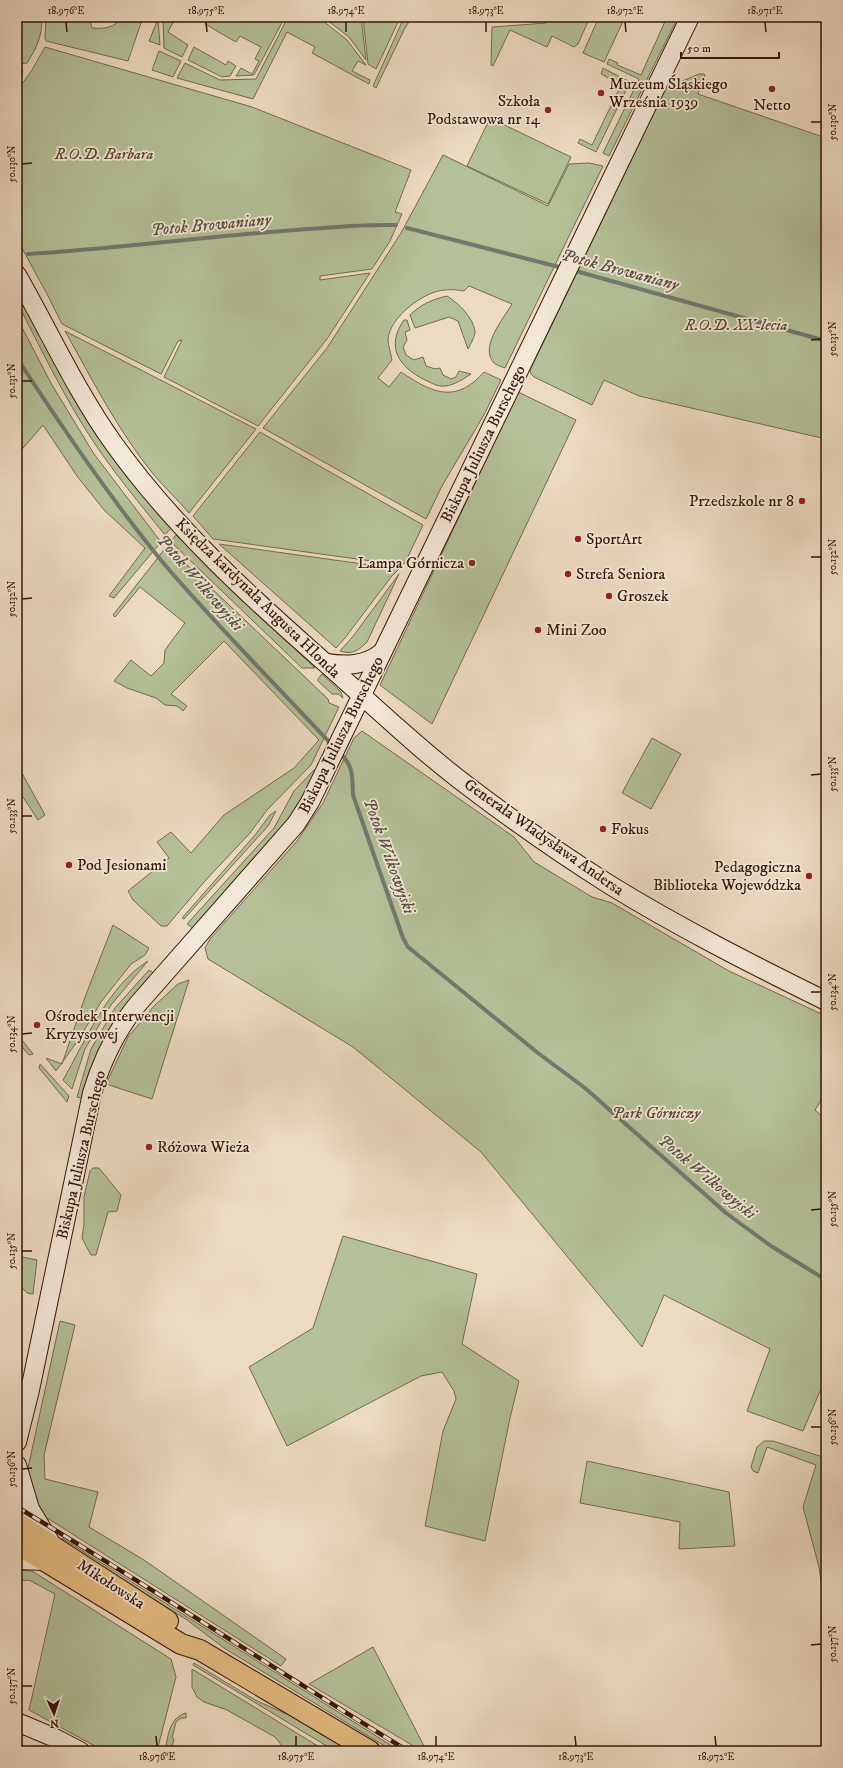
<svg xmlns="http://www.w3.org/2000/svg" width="843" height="1768" font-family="'IM FELL DW Pica',serif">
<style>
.green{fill:#b4c097;stroke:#746a4e}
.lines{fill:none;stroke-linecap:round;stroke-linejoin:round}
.stream{stroke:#71786f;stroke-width:4}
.secondary-casing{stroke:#351506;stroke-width:20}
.primary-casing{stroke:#351506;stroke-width:22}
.secondary{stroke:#f3e7d7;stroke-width:18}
.primary{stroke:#e6bd81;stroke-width:20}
.rail-casing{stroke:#351506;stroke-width:4.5}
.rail{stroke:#f3e7d7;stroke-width:3;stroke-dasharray:9;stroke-linecap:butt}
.ticks{fill:none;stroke:#351506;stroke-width:1.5}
.poi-dot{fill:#8f2418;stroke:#f3e7d7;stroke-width:1.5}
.labels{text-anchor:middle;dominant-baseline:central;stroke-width:3.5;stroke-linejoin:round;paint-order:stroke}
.poi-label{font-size:16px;fill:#351506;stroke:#f3e7d7;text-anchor:start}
.park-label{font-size:16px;font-style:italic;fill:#5b4832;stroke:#f3e7d7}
.street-label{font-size:16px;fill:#351506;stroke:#f3e7d7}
.water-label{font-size:17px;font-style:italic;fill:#584f43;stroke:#f3e7d7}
.neatline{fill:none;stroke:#351506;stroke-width:1.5}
.ticks-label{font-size:10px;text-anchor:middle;fill:#351506}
</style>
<rect width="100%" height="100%" fill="#eddac2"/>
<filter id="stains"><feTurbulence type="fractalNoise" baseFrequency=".005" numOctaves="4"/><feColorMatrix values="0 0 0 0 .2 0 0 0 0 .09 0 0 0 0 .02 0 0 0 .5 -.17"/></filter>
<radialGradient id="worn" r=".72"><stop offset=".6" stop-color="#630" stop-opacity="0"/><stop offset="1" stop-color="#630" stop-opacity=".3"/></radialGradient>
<!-- green -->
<g class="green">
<path d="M17,17h25c0,20 -5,30 -15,46l-9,1 5,8 -6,8z"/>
<path d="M46,17h43l3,11c11,1 24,0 29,-11h22l-15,44 -82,-20 -1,-3z"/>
<polygon points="163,17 176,17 168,32 188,45 182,57 164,48"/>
<polygon points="209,17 285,17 254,75 236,76 241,68 252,74 259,61 255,59 261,47 240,36 236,42 205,24"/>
<polygon points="288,17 318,17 347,40 366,65 358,61 352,71 370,80 369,84 312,53 315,47 287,32 253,99 177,78 185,63 220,80 256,79"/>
<polygon points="323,17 361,17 366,60 349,37"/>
<polygon points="363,17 404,17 399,20 376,69 368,64"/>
<polygon points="547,17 590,17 578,44 574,47 552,36 547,47 510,30 493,66 491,65 492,27 546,23"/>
<polygon points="599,17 625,17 604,62 583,53"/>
<polygon points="667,17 678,17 609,156 603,153 639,79 607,64 609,59 618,63 617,65 641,75"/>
<polygon points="411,18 404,30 376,88 373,86 402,22"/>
<polygon points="158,19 160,45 149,41"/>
<polygon points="45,47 252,107 411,170 395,212 402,214 390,241 372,269 320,276 320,280 370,273 327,339 258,426 164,377 182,340 178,341 161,374 62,324 48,296 17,239 17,209 21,203 17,199 17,91 32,70"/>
<polygon points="194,47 226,65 228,61 236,66 230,76 222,77 188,60"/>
<polygon points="159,51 181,61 173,77 152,70"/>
<polygon points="603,68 630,82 596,152 578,143 580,139 592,145 621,85 601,74"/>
<polygon points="699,74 704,74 705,75 698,94 826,138 826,439 639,396 604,380 592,405 534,377 531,374 530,370 666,88"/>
<polygon points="490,118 571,157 548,204 467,166"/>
<path d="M443,155l105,51 21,-42 20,-1 14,3 -98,202c-3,-1 -9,-3 -11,-5 -15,-16 10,-45 18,-59l-43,-18 -5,5c-6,-1 -13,-2 -19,-1 -21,1 -55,27 -57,49 0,7 3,15 4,21l-14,18 11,9 12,-15c30,20 54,33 83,0l17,8 -16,33 -43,73 -16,33 -163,-91 64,-80 74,-115z"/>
<path d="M17,289l154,239 -6,7c-25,-31 -50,-61 -72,-94 -29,-44 -52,-92 -76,-139z"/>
<path d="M447,296c11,7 26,21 28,35 0,6 -4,12 -7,18l-10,-28 -9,-4 -34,11 -5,-13c10,-10 23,-16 37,-19z"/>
<polygon points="17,318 52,385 94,454 161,542 114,598 109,596 145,548 104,510 77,476 43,425 17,455"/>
<path d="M404,320h3l3,10 -5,2 2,8 -4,7 3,8 8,5 9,-3 3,9 9,3 5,-1 3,7 8,4 5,-2 3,-6 12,3c-8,5 -16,11 -26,12 -8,1 -13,-3 -20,-6 -26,-13 -40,-33 -21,-60z"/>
<path d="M65,331l191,98 -67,84c-11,-13 -24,-25 -35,-38 -36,-44 -62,-96 -89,-144z"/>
<polygon points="518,392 576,420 432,724 380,685"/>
<polygon points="260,432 423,525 405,563 400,565 213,539 193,516"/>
<polygon points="176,535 315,668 302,668 172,543 172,540"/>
<polygon points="219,544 399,569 391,577 345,638 336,648"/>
<polygon points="167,546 328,699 329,703 339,707 311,765 267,810 250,833 205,881 167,926 161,926 133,900 128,891 169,858 157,842 171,832 191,853 224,815 294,768 319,740 224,641 171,694 187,706 183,711 177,706 165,705 156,698 127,688 114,681 131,660 151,676 164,663 165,650 185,623 140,587 115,617 113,615"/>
<path d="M399,574l-32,68c-9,9 -15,13 -27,9l14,-16z"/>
<polygon points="322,674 341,692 343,698 338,694 332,694 318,681 318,679"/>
<polygon points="362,731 514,837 534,862 592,897 612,903 729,971 826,1016 826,1092 815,1110 826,1120 826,1377 803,1431 747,1411 770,1349 664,1295 642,1347 481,1152 353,1047 208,959 205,948 210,939 297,841 323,803 354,738"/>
<polygon points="652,738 681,754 651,809 622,793"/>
<polygon points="17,764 45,815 38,820 23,797 17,801"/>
<polygon points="314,770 316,771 298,808 193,928 187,924 274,828 294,791"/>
<polygon points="276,811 268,826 184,919 182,918 255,835 270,815"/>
<polygon points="113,925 149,948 145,955 131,964 101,1002 79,1039 56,1071 46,1058 62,1064 85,997"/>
<path d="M148,961l-37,44 -26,44 -13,40 -9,-9c23,-40 45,-94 85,-119z"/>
<polygon points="149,970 155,974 82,1098 77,1097 91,1049 115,1008"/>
<polygon points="189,980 152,1099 106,1084 128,1037 154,1006 178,984"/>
<polygon points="17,1034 33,1054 29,1055 17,1041"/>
<polygon points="40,1064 69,1096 67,1102 39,1068"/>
<polygon points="93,1168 99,1168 121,1195 117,1211 108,1212 96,1255 91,1255 82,1238 84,1224 84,1197 90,1171"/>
<polygon points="343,1236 477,1274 462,1344 519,1381 510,1418 485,1541 425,1526 443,1431 456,1399 454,1391 442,1372 421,1376 287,1446 249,1367 313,1328"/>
<polygon points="17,1256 37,1260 33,1294 27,1293 17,1283"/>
<path d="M60,1321l15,4 -31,130 1,24 53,13 -9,35 55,33 142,99 -5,7 -237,-150c-9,-15 -13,-30 -16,-48z"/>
<polygon points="764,1441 773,1441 826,1458 826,1614 819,1567 803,1507 816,1465 767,1447 758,1473 753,1471 751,1467 757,1447"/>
<polygon points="587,1461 729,1492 735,1546 679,1549 680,1522 580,1503"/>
<polygon points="62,1538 400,1751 393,1751 224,1648 187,1620 64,1542"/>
<polygon points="17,1570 32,1571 171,1659 176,1677 157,1751 104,1751 29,1710 55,1594 29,1580 20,1581 19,1589 17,1585"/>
<polygon points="373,1647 425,1748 422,1751 309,1684"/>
<polygon points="194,1663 257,1701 303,1721 338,1742 340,1746 340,1750 335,1751 193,1665"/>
<polygon points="192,1669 326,1751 286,1751 275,1737 227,1710 204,1702 197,1697 192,1687"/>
<path d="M186,1713v5h-5l-5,4 -4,16 2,1 -3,12h-6c3,-15 4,-33 21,-38z"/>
</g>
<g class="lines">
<!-- stream -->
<g class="stream">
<polyline points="407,228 563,268"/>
<path d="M28,254c86,-5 171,-17 256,-23 38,-3 75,-7 112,-6"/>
<polyline points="572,270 826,341"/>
<path d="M17,358c46,71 94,142 148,207 53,62 111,120 167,180"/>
<path d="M340,753c14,14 12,23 13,42l50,143 5,9 130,106 47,35 141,125 45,33 55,34"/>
</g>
<!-- secondary casing -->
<g class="secondary-casing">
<g id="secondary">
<path d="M17,275c32,56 59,116 97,169 58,81 133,150 208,216 48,42 95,88 147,127 46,35 93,68 141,98 70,43 143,80 216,116"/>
<path d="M326,663c20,3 39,3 55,-10"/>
<path d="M17,1442l13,-52 62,-297c10,-33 23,-61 45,-88l159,-181 14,-22 380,-785"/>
<polyline points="17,1465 30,1509 52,1545"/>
<polyline points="17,1560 45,1561"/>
<polyline points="17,1722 55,1738 80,1751"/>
</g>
</g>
<!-- primary casing -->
<g class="primary-casing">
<g id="primary">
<polyline points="17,1523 168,1621"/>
<polyline points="17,1544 181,1644 200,1650 370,1751"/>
</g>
</g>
<!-- secondary -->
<use href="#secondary" class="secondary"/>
<!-- primary -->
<use href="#primary" class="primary"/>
<!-- rail casing -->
<g class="rail-casing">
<path id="rail" d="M17,1507c132,79 260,164 391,244"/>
</g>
<!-- rail -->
<use href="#rail" class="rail"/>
</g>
<!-- ticks -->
<path class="ticks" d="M66,22l1,10M206,22l1,10M346,22v10M486,22v10M625,22l1,10M765,22l1,10M811,122h10M22,164l10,-1M811,340l10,-1M22,381h10M811,557h10M22,599l10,-1M811,775l10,-1M22,816h10M811,992h10M22,1034l10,-1M811,1210l10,-1M22,1251h10M811,1427h10M22,1469l10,-1M811,1645l10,-1M22,1686h10M156,1736l1,10M296,1736v10M436,1736v10M575,1736l1,10M715,1736l1,10"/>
<!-- markers -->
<g class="poi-dot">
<circle cx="772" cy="89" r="4"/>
<circle cx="601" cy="93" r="4"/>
<circle cx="548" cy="110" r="4"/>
<circle cx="802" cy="501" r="4"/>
<circle cx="578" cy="539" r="4"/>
<circle cx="472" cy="563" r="4"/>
<circle cx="568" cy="574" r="4"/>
<circle cx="609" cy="596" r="4"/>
<circle cx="538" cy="630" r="4"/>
<circle cx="603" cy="829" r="4"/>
<circle cx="69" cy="865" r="4"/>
<circle cx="809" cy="876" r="4"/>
<circle cx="37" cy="1025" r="4"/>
<circle cx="149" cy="1147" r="4"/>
</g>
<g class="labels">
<!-- poi labels -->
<g class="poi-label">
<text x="609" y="84">Muzeum Śląskiego<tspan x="609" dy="18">Września 1939</tspan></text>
<text x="540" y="101" text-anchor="end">Szkoła<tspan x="540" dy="18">Podstawowa nr 14</tspan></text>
<text x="772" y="105" text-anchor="middle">Netto</text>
<text x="794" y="501" text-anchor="end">Przedszkole nr 8</text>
<text x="586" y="539">SportArt</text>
<text x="464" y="563" text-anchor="end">Lampa Górnicza</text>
<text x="576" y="574">Strefa Seniora</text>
<text x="617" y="596">Groszek</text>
<text x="546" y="630">Mini Zoo</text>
<text x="611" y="829">Fokus</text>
<text x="77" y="865">Pod Jesionami</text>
<text x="801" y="867" text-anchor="end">Pedagogiczna<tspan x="801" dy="18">Biblioteka Wojewódzka</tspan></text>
<text x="45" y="1016">Ośrodek Interwencji<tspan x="45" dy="18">Kryzysowej</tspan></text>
<text x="157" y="1147">Różowa Wieża</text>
</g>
<!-- park labels -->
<g class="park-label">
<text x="104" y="154">R.O.D. Barbara</text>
<text x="736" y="325">R.O.D. XX-lecia</text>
<text x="656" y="1113">Park Górniczy</text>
</g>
<!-- street labels -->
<g class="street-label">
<text transform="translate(483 444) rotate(-64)">Biskupa Juliusza Burschego</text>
<text transform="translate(258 598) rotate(44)">Księdza kardynała Augusta Hlonda</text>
<text transform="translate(341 735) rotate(-64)">Biskupa Juliusza Burschego</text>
<text transform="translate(544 837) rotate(35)">Generała Władysława Andersa</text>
<text transform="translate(81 1155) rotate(-77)">Biskupa Juliusza Burschego</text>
<text transform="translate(111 1584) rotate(33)">Mikołowska</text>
</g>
<!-- water labels -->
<g class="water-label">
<text transform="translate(211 225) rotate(-5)">Potok Browaniany</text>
<text transform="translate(620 270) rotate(15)">Potok Browaniany</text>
<text transform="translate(200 583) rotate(49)">Potok Wilkowyjski</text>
<text transform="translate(389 856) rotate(70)">Potok Wilkowyjski</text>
<text transform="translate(707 1177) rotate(40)">Potok Wilkowyjski</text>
</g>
</g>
<!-- margin -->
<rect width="843" height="1768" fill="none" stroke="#eddac2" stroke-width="44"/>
<!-- north arrow -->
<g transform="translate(54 1714) rotate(177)" stroke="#f3e7d7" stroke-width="3" paint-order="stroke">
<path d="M0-3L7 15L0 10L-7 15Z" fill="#351506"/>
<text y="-6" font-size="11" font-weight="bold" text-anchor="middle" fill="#351506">N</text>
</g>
<!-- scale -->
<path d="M681 52v6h98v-6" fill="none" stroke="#351506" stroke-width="2"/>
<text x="687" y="52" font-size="12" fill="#351506" stroke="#f3e7d7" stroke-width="3" paint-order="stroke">50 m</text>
<rect x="22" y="22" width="799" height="1724" class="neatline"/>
<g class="ticks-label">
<text x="66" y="14">18.976°E</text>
<text x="206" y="14">18.975°E</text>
<text x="346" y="14">18.974°E</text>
<text x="486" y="14">18.973°E</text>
<text x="625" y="14">18.972°E</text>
<text x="765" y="14">18.971°E</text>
<text transform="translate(832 122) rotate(-90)" y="4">50.130°N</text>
<text transform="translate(11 164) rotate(-90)" y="4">50.130°N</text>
<text transform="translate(832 339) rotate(-90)" y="4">50.131°N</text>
<text transform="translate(11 381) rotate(-90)" y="4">50.131°N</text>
<text transform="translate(832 557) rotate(-90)" y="4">50.132°N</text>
<text transform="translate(11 599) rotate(-90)" y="4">50.132°N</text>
<text transform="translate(832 774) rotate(-90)" y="4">50.133°N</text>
<text transform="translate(11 816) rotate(-90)" y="4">50.133°N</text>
<text transform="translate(832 992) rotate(-90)" y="4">50.134°N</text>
<text transform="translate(11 1034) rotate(-90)" y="4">50.134°N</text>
<text transform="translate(832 1209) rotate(-90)" y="4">50.135°N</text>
<text transform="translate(11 1251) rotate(-90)" y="4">50.135°N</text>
<text transform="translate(832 1427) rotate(-90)" y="4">50.136°N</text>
<text transform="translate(11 1469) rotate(-90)" y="4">50.136°N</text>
<text transform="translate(832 1644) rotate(-90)" y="4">50.137°N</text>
<text transform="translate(11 1686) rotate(-90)" y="4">50.137°N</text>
<text x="157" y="1760">18.976°E</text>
<text x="296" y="1760">18.975°E</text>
<text x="436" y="1760">18.974°E</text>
<text x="576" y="1760">18.973°E</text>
<text x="716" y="1760">18.972°E</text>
</g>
<rect width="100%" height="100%" filter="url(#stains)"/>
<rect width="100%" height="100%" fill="url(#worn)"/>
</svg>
